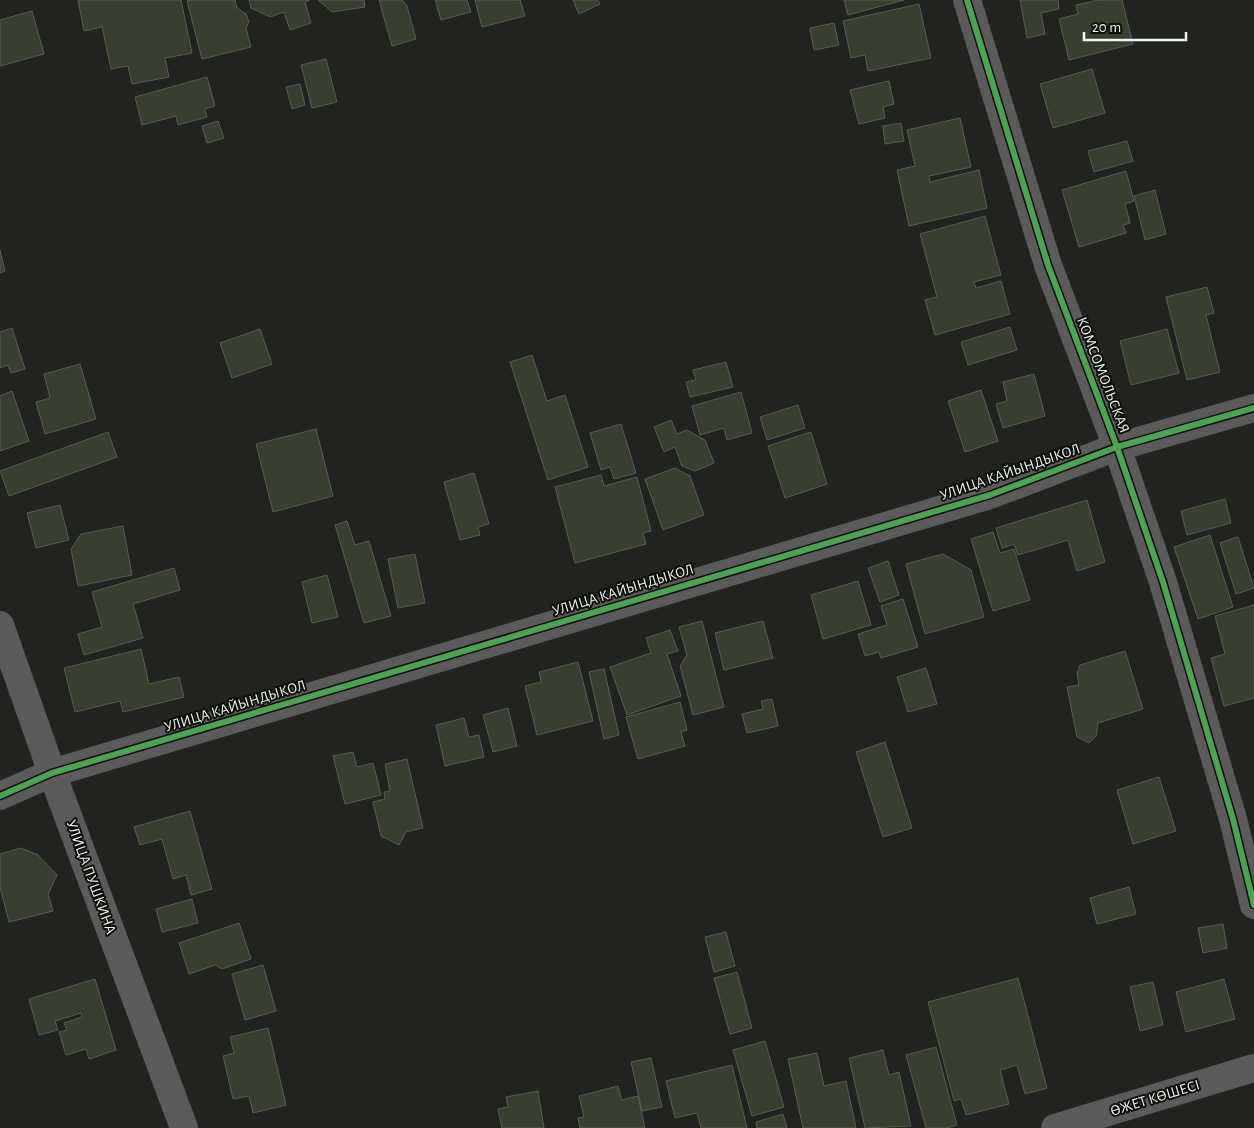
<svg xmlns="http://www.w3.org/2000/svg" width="1254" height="1128" font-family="'Alegreya Sans',sans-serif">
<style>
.building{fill:#384030;stroke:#5a5d59}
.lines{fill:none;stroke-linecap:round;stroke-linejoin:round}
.minor{stroke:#5a5b5a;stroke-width:28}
.cycleway-casing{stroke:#0b0d09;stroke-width:9}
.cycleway{stroke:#4ca352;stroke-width:6}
.labels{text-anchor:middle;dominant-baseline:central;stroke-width:4;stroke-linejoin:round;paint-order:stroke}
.street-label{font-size:15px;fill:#f1f5ef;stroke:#0b0d09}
</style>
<rect width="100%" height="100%" fill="#20231e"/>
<!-- building -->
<g class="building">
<polygon points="78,0 181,0 192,53 165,58 169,77 132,84 128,66 111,69 102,27 84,31"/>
<polygon points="191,0 235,0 237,8 246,14 249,22 246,28 251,47 202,59 187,1"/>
<polygon points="249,0 310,0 305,2 311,23 290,30 284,12 270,17 251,8"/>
<polygon points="318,0 364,0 365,7 332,12"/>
<polygon points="379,0 402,0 407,6 416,39 392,46"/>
<polygon points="435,0 467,0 471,12 441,20"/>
<polygon points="475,0 520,0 525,16 482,27"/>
<polygon points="573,0 598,0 600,4 579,14"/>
<polygon points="844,0 904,0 848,15"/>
<polygon points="1020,0 1058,0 1059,9 1041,13 1045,34 1027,38"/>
<polygon points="1098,0 1122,0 1133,44 1069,60 1059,19 1078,14 1076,5"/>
<polygon points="919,4 931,58 868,71 865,55 851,58 843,21"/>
<polygon points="32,11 44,54 0,66 0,20"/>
<polygon points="834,23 839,45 814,50 810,28"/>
<polygon points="326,59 337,102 312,108 301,65"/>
<polygon points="1092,69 1105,113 1053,128 1040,84"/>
<polygon points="207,77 215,106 205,109 207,117 178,125 176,116 142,125 135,97"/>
<polygon points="889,81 894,104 883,107 885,118 859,124 850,90"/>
<polygon points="300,84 305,105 292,109 286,87"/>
<polygon points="960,118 971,167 929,176 930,182 979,170 987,208 909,226 897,170 915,166 907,130"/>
<polygon points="218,121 224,138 207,143 202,126"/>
<polygon points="901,123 904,141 885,144 883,126"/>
<polygon points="1127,141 1133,161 1094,172 1088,151"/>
<polygon points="1126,171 1134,201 1125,204 1130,223 1123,225 1126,233 1079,247 1062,190"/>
<polygon points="1155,190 1166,234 1145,240 1134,196"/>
<polygon points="985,216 1001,275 974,282 976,288 1001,281 1010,314 935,335 925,300 937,297 920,234"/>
<polygon points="0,250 5,271 0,273"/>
<polygon points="1207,287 1214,313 1206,315 1220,372 1187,380 1166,297"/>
<polygon points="1010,327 1017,350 968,365 961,342"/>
<polygon points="12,328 25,369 11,373 8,365 0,368 0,332"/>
<polygon points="260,329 272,364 232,378 220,343"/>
<polygon points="1167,329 1179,373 1131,385 1120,341"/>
<polygon points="532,355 547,401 565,395 588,467 548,480 510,362"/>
<polygon points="726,362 733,387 690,397 686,382 696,380 693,370"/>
<polygon points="80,364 96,419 45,434 36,402 50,398 44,374"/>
<polygon points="1034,374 1045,416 1003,428 996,404 1007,401 1003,382"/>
<polygon points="981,390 998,441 965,452 948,401"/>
<polygon points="12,391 29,441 0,451 0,396"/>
<polygon points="741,392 752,433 727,440 724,428 700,435 692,406"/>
<polygon points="798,405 805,428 767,440 760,417"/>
<polygon points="671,420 677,434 687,430 705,440 714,463 695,471 682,466 675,447 664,452 654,427"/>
<polygon points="621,424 636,473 614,479 610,467 601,470 590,433"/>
<polygon points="316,429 333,496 273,512 256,444"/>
<polygon points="108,432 117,457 9,496 0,471"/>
<polygon points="811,432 827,484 785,498 768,446"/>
<polygon points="675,468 690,476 704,515 663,530 645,479"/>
<polygon points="474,473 489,524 478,527 480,535 460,540 444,482"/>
<polygon points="601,475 604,486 637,477 651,531 643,533 646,544 575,563 555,487"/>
<polygon points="1225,499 1231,523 1187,535 1181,511"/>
<polygon points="1087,500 1105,562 1077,571 1068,540 1018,555 1014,544 1002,548 996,528"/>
<polygon points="60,505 69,540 36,548 27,513"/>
<polygon points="347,521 355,545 369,541 391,616 364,623 335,525"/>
<polygon points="123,526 132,575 78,586 71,549 81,534"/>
<polygon points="993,532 1000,553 1014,549 1030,600 993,611 971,539"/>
<polygon points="1210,535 1233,607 1198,619 1174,547"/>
<polygon points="1238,537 1254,588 1236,594 1220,543"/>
<polygon points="415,554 425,603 398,608 388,559"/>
<polygon points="943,554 971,570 984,617 925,634 906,564"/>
<polygon points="888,561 899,595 880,602 868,568"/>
<polygon points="174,568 180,590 133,604 143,638 84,655 78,634 102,627 92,592"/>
<polygon points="327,575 338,617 312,623 302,582"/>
<polygon points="858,581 871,625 823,639 811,595"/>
<polygon points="903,599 918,647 881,658 879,652 865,656 858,634 887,625 881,606"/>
<polygon points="1254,605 1254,698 1224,706 1211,658 1225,654 1215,616"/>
<polygon points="702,621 724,707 693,715 680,666 687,655 679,627"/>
<polygon points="763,621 773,658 724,670 715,633"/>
<polygon points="670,630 678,651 667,654 681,696 627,715 610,667 651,653 646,638"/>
<polygon points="141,649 149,684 179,677 184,697 123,712 120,701 75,712 64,668"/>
<polygon points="1125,651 1143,709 1098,723 1096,736 1089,743 1077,737 1067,687 1079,685 1077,673 1080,665"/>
<polygon points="578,662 593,721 537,735 525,686 541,682 539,672"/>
<polygon points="926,668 937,704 908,712 897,677"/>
<polygon points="604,669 619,735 604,739 589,672"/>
<polygon points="772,699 778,726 747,733 742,714 763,709 761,701"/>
<polygon points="680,702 687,730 681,732 685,746 638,759 626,717"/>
<polygon points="508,708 517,746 493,752 483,715"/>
<polygon points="464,718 469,737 479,735 484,757 445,766 436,725"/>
<polygon points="885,742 912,828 883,837 856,752"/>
<polygon points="353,752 357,767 373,763 381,795 345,804 333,756"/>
<polygon points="407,759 423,828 406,832 399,845 381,836 373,802 385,799 384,792 390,791 385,764"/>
<polygon points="1159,777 1176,831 1133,844 1117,790"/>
<polygon points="190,811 212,889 191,895 186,875 173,879 162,839 140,845 134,827"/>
<polygon points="21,848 38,855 57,875 48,894 53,911 9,922 0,887 0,854"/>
<polygon points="1129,887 1136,914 1097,924 1090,898"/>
<polygon points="192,899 198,923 162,932 156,909"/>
<polygon points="239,923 251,959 222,969 215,965 189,974 179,943"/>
<polygon points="1223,924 1227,948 1203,953 1198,928"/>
<polygon points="726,932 735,966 714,972 705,937"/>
<polygon points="263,965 276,1011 245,1020 232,974"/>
<polygon points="737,972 752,1028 730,1034 714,978"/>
<polygon points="1018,978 1047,1088 1025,1094 1017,1065 1000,1070 1009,1104 966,1115 961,1099 954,1101 928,1002"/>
<polygon points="95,979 116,1050 89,1059 86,1049 66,1055 59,1032 67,1030 64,1023 82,1017 81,1013 55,1021 58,1030 39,1035 29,999"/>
<polygon points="1224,979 1235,1019 1186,1032 1176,992"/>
<polygon points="1153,982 1163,1025 1140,1031 1130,987"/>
<polygon points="268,1028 286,1105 253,1113 249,1096 233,1099 223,1056 234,1053 230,1037"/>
<polygon points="765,1041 784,1107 752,1116 733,1050"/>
<polygon points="936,1047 957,1125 947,1128 926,1128 906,1055"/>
<polygon points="883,1050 889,1075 899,1072 911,1126 865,1128 849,1058"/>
<polygon points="817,1053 824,1086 846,1081 856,1128 803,1128 788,1059"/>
<polygon points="651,1058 662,1107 642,1111 631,1062"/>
<polygon points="732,1065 747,1128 701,1128 697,1113 675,1118 666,1081"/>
<polygon points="618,1086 622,1100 638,1096 645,1128 580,1128 578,1118 584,1117 579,1096"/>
<polygon points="538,1091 544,1128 502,1128 498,1109 508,1107 506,1097"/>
<polygon points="783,1114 787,1128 757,1128 756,1122"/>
</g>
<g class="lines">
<!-- minor -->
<g class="minor">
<polyline points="967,0 1048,265 1117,447 1163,582 1233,819 1254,905"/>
<polyline points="0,625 52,773 184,1128"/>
<polyline points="0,796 52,773 990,495 1117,447 1254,408"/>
<polyline points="1055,1128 1254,1068"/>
</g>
<!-- cycleway casing -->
<g class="cycleway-casing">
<g id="cycleway">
<polyline points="967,0 1048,265 1117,447 1163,582 1233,819 1254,905"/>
<polyline points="0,796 52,773 990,495 1117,447 1254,408"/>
</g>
</g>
<!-- cycleway -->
<use href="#cycleway" class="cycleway"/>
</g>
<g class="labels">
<!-- street labels -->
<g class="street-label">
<text transform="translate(1103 375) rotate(69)">КОМСОМОЛЬСКАЯ</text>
<text transform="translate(1010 472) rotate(-19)">УЛИЦА КАЙЫНДЫКОЛ</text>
<text transform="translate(623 590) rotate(-17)">УЛИЦА КАЙЫНДЫКОЛ</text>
<text transform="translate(235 706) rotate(-17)">УЛИЦА КАЙЫНДЫКОЛ</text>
<text transform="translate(91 877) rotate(70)">УЛИЦА ПУШКИНА</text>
<text transform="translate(1155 1098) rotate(-17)">ӨЖЕТ КӨШЕСІ</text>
</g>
</g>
<!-- scale -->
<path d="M1084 32v8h102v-8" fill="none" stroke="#f1f5ef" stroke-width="2.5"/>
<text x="1092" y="32" font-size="15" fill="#f1f5ef" stroke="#0b0d09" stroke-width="4" paint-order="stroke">20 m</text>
</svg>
